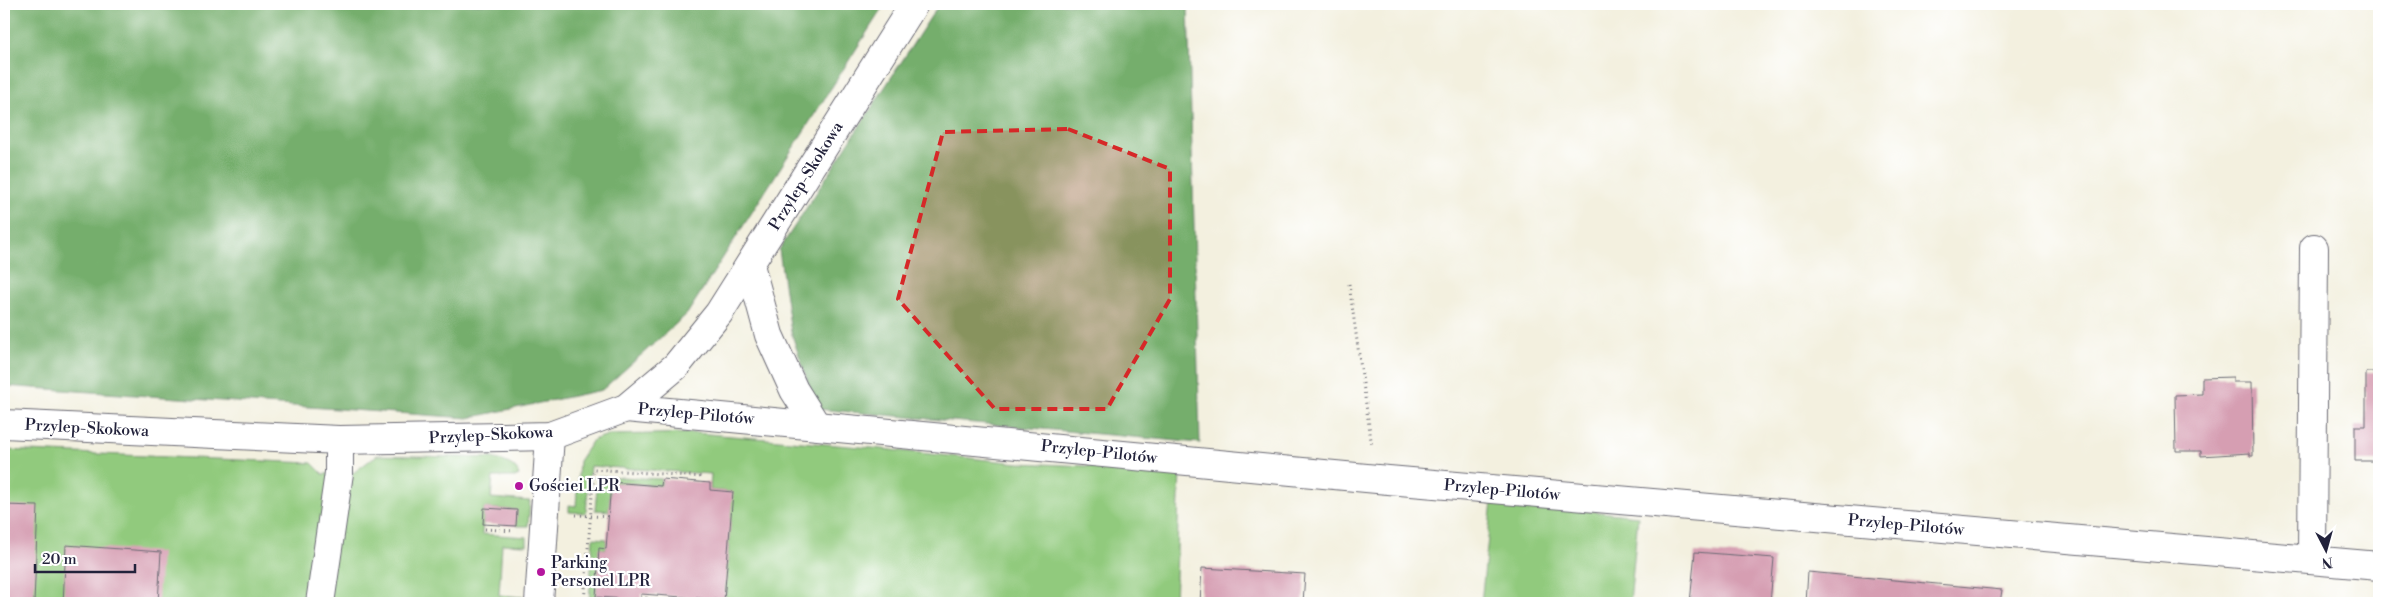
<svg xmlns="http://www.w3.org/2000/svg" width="2383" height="607" font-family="'Libre Bodoni',serif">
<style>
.green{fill:#91ca7d;stroke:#5a765c}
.forest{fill:#74ae6c;stroke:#4b6854}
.building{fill:#d69eb2}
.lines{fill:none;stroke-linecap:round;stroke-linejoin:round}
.minor-casing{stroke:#6b6a74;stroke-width:30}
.path{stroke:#6b6a74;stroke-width:3;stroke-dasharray:1 4;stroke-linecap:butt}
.minor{stroke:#fff;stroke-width:28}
.marked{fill:#d62828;fill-opacity:0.2;stroke:#d62828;stroke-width:4;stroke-dasharray:10 6;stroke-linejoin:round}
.poi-dot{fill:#b5179e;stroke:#fff;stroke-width:2}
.labels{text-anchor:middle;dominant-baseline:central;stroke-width:4.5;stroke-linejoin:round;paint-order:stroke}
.street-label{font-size:16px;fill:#22223b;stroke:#fff}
.poi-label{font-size:16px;fill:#22223b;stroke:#fff;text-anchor:start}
</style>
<rect width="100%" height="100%" fill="#fff"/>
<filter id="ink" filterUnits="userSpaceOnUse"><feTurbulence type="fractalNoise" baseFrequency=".02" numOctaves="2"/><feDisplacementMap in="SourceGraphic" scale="10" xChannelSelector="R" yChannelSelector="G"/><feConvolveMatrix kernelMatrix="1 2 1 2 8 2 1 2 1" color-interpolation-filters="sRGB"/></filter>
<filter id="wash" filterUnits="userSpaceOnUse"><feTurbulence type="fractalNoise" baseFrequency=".0096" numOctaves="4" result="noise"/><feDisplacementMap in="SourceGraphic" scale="20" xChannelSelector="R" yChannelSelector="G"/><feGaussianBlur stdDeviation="1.12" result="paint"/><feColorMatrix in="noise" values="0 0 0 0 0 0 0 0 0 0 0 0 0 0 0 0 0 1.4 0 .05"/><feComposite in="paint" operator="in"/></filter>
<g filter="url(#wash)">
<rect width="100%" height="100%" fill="#f3f0df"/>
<!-- green -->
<g class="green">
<polygon points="696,433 872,448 1018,463 1180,470 1175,603 725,603 732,492 710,490 711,474 590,466 586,513 569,512 569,505 576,506 579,461 593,440 608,435"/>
<path d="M4,450l308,13 11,11 30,-1 24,-18 115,3c11,3 24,6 27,17l-4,2h-22l-2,21 39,3 -2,25h-12v-16l-32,-2 -2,26 45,3v8l-25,-1 -3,51 24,2v6h-519z"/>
<polygon points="598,476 662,479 661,486 611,482 609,511 595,510"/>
<polygon points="1492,501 1638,516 1630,603 1481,603"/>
<polygon points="593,538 607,539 606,549 599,549 596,597 641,600 640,603 589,603"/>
</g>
<!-- forest -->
<g class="forest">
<polygon points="4,4 885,4 687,314 602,390 468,418 4,386"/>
<polygon points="939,4 1188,4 1200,443 817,409 791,332 779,250"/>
</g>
<g id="blocks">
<!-- building -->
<g class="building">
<polygon points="2366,372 2379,372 2379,461 2355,461 2355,426 2366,426"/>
<polygon points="2233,377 2233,382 2252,382 2253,456 2250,456 2250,453 2201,456 2201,451 2176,451 2175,395 2202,394 2202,378"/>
<polygon points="662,479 710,483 710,490 733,492 724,600 641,594 641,600 596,597 599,548 606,549 611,482 661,486"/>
<polygon points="4,505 38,506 34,603 4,603"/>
<polygon points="484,508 517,510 516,526 483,524"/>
<polygon points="66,545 161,552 158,603 63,603"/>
<polygon points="1695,552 1774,558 1770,603 1690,603"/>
<polygon points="1202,568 1305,574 1303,603 1200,603"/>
<polygon points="1808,572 2002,590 2000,603 1806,603"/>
</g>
</g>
</g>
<g filter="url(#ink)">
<use href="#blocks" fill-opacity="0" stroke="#6b6a74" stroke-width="1"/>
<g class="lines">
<!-- minor casing -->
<g class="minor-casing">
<g id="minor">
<polyline points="750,265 769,335 794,390 816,425"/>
<polyline points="626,408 1377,479 2379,566"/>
<polyline points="4,424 339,440 550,436 626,408 676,366 719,313 914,4"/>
<polyline points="2312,560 2314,248"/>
<polyline points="320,603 339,473 339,440"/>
<polyline points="539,603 550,436"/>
</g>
</g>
<!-- path -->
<g class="path">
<polyline points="1349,284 1372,447"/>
<polyline points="576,515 608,517"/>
<polyline points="485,529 513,531"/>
<polyline points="584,603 594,469 703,477"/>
<polyline points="646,603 647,594"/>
</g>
<!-- minor -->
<use href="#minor" class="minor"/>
</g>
</g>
<!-- marked area -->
<path class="marked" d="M1068,129l102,40v130l-63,110h-112l-97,-110 45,-167z"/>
<!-- markers -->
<g class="poi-dot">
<circle cx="519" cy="486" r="5"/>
<circle cx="541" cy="572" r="5"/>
</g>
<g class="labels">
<!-- street labels -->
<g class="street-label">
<text transform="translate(806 176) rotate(-58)">Przylep-Skokowa</text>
<text transform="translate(696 414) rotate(5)">Przylep-Pilotów</text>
<text transform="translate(87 428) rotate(3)">Przylep-Skokowa</text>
<text transform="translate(491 435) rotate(-3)">Przylep-Skokowa</text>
<text transform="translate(1099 452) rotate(6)">Przylep-Pilotów</text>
<text transform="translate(1502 490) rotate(5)">Przylep-Pilotów</text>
<text transform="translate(1906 525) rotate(5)">Przylep-Pilotów</text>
</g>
<!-- poi labels -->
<g class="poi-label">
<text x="529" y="486">Gościei LPR</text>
<text x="551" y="563">Parking<tspan x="551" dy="18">Personel LPR</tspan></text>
</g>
</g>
<!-- margin -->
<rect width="2383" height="607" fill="none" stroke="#fff" stroke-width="20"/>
<!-- north arrow -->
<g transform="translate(2326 550) rotate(174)" stroke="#ffffff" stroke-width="4" paint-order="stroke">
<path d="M0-4L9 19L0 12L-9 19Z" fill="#22223b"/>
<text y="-8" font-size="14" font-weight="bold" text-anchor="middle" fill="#22223b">N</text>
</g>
<!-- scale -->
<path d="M35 564v8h100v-8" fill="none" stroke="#22223b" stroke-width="2.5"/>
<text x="42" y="564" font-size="15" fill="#22223b" stroke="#ffffff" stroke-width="4" paint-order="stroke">20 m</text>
</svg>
